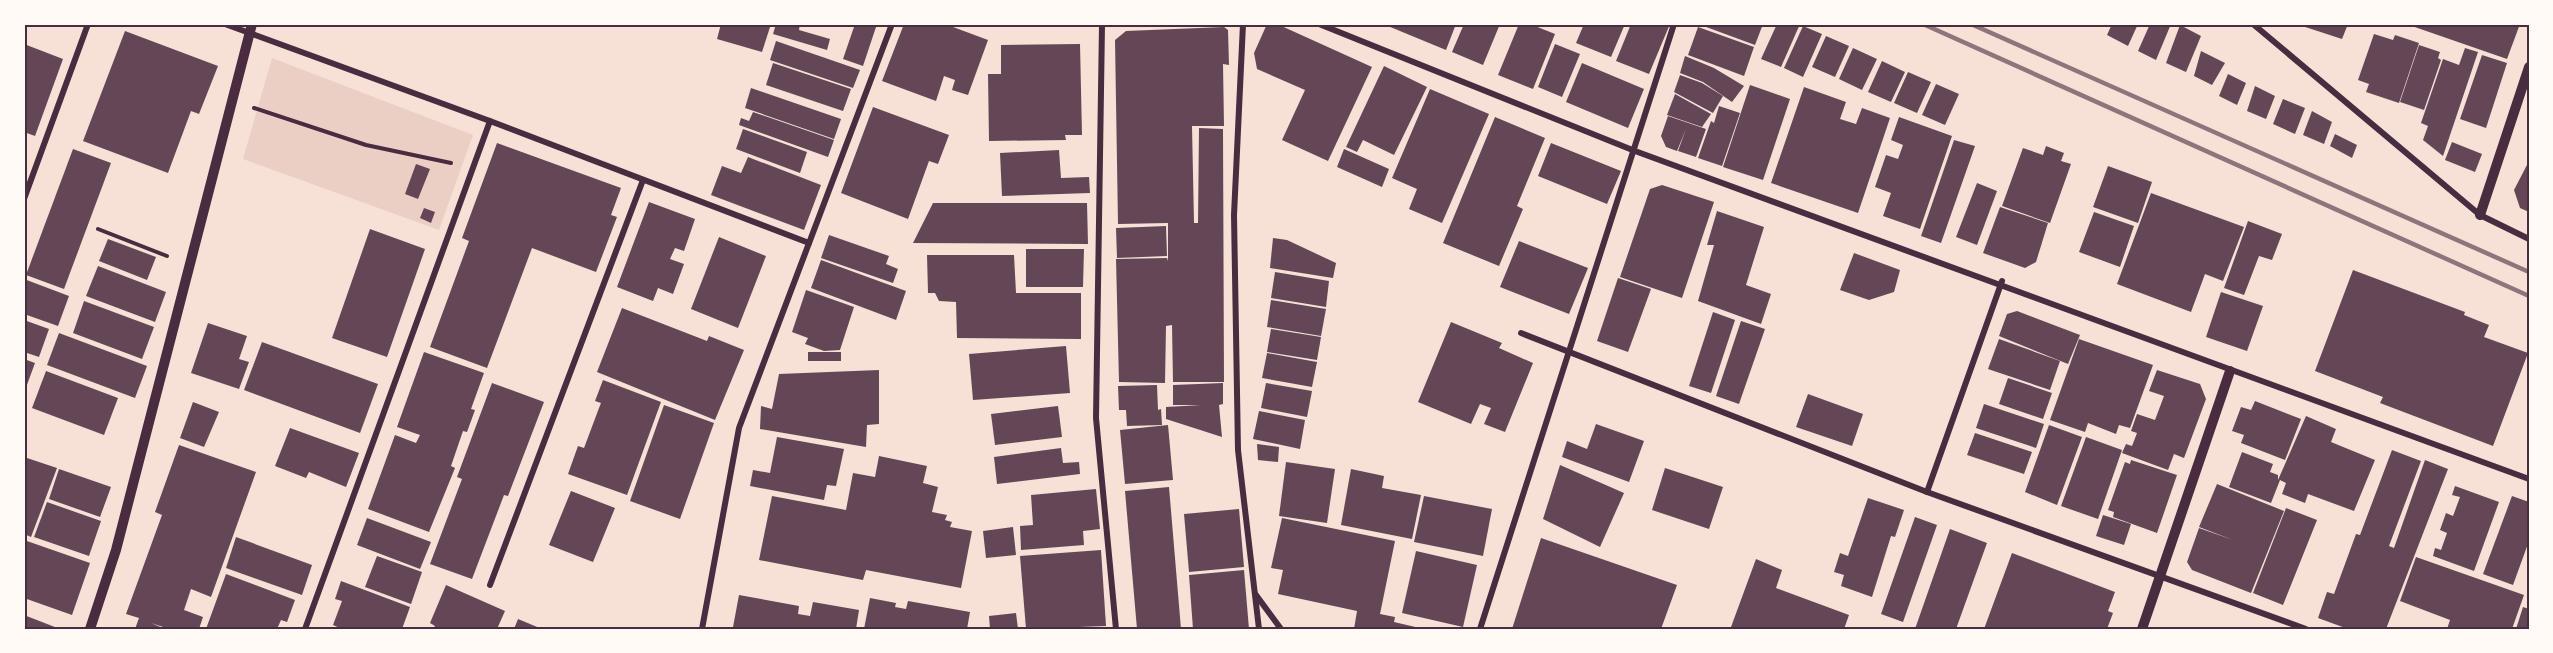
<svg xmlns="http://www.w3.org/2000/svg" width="2553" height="653" font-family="'Alegreya Sans',sans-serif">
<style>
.green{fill:#ebcfc5}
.building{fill:#644757}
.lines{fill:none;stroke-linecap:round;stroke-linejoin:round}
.path{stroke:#4a2c40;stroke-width:4}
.minor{stroke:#4a2c40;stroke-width:6}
.tertiary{stroke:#4a2c40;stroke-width:10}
.rail{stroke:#8f747c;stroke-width:4.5}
.neatline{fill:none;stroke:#4a2c40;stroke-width:2}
</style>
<rect width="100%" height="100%" fill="#f7e1d7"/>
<!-- green -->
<polygon class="green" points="272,58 473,135 439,230 243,159"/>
<!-- building -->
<g class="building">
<polygon points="721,24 771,24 762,52 717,39"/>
<polygon points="776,24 800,24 799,30 830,39 827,50 773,34"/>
<polygon points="855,24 877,24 863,66 843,59"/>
<polygon points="904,24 945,24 988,40 968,95 952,90 955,80 944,76 936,101 882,81"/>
<polygon points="1267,24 1277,24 1372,67 1328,161 1282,140 1305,90 1257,69 1254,53"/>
<polygon points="1383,24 1456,24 1446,50"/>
<polygon points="1464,24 1500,24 1483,65 1452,52"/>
<polygon points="1519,24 1530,24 1555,34 1533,89 1498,75"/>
<polygon points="1584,24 1625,24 1611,57 1576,43"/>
<polygon points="1631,24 1670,24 1649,74 1616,61"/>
<polygon points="1698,24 1763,24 1755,45"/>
<polygon points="1777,24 1800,24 1781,67 1761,59"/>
<polygon points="2112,24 2138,24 2128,46 2107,35"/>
<polygon points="2150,24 2171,24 2156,60 2138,51"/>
<polygon points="2296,24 2348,24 2342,39"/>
<polygon points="2406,24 2520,24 2507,59"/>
<polygon points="2180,25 2201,36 2186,72 2166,63"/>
<polygon points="1803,26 1822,34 1803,77 1784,68"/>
<polygon points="1224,27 1228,30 1229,65 1223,64 1224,126 1192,126 1194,223 1198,223 1199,128 1223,129 1224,382 1173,382 1172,325 1166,326 1165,383 1119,382 1116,259 1167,258 1168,261 1168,223 1118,224 1115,40 1126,31"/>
<polygon points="1698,27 1754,47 1744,76 1688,55"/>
<polygon points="125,31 218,66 199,114 191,111 168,173 83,141"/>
<polygon points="2374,34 2393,40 2395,35 2419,43 2399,103 2366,92 2369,84 2358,80"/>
<polygon points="1826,36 1849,46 1835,77 1812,67"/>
<polygon points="776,41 860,70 853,88 770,60"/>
<polygon points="24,44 63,59 35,136 24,132"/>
<polygon points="1080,44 1082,135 1065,135 1066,140 989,141 988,74 1001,74 1001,45"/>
<polygon points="1555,44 1580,54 1562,97 1538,87"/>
<polygon points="2419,45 2440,52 2438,58 2441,60 2424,110 2400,102"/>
<polygon points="1853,48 1877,59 1862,90 1839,79"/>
<polygon points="2465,48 2478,52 2443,156 2423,140 2428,126 2421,123 2443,59 2459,65"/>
<polygon points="2201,51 2225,63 2212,85 2194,76"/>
<polygon points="2482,55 2507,63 2486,128 2460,119"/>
<polygon points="1685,56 1714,68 1744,86 1732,102 1703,82 1680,73"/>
<polygon points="1882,61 1905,72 1891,102 1868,92"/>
<polygon points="773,63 851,89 843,111 766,85"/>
<polygon points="1582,63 1644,89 1628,128 1566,102"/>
<polygon points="1384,66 1427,87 1394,155 1363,140 1357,152 1346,147"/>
<polygon points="1908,72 1931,82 1917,113 1894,103"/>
<polygon points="2228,74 2246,83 2237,105 2219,96"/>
<polygon points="1680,75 1702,83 1723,96 1713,113 1674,92"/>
<polygon points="1936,84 1959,94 1945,125 1922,115"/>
<polygon points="1750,85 1790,99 1763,180 1723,167"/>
<polygon points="2255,86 2275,96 2266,119 2247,111"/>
<polygon points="1804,87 1846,102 1840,119 1856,124 1862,108 1890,118 1858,213 1771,183"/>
<polygon points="751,88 841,119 834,139 745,108"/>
<polygon points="1430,89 1489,114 1442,223 1409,209 1417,189 1392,178"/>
<polygon points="1675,94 1711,114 1702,127 1667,115"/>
<polygon points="2283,99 2305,108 2295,134 2273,124"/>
<polygon points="1719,106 1740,113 1722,166 1698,158 1711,121 1714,123"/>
<polygon points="873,107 949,135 938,164 929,161 908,219 841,193"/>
<polygon points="2312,111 2332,122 2324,144 2303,135"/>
<polygon points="753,112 834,140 828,157 739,125 741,118 749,121"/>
<polygon points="1668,116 1706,129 1696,157 1678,151 1686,129 1677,151 1666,147 1661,136"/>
<polygon points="1495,117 1545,138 1517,206 1523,209 1499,266 1443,243"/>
<polygon points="1899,117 1952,136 1920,229 1883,216 1891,193 1875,187 1886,155 1898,159 1903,145 1891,140"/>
<polygon points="743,129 807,152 800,173 736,149"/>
<polygon points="2335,134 2357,145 2352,158 2330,146"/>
<polygon points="1954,140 1975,146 1941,243 1921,236"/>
<polygon points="2452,142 2482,154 2475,172 2445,160"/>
<polygon points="497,143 621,188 611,215 617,217 596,272 532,248 487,368 430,347 469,241 462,238"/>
<polygon points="1551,143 1621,171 1607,204 1538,176"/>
<polygon points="2046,146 2064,153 2061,161 2071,164 2050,223 2002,206 2023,148 2043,155"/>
<polygon points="73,149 111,163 64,289 26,275"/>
<polygon points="1344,149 1389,169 1382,187 1337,167"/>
<polygon points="1059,150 1061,178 1089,177 1090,193 1002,196 1000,153"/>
<polygon points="748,157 821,185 804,230 711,195 722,166 741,173"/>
<polygon points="2529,161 2529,212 2520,208 2514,190"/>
<polygon points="416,164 430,169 418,199 405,194"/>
<polygon points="2108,166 2152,182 2138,223 2093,207"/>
<polygon points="1977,183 1997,191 1977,245 1956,237"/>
<polygon points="1662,185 1714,202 1682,298 1620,277 1650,189"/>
<polygon points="2151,193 2244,227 2223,281 2205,274 2191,312 2117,284"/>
<polygon points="649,202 695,219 684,251 675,248 670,259 684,264 673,294 658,288 653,301 617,287"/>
<polygon points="933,203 1087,203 1088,244 913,243"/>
<polygon points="2000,207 2048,223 2036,262 2025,268 1983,253"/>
<polygon points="424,208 435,212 431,223 420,218"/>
<polygon points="1717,211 1764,227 1746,285 1771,294 1761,324 1698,301 1714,245 1707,245"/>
<polygon points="2094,212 2134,226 2120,267 2079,252"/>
<polygon points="2248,221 2282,234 2272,260 2259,256 2244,295 2224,288"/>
<polygon points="1166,226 1167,256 1117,258 1116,228"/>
<polygon points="370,229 425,249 387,357 332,338"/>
<polygon points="829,235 889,256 886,264 898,269 893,283 821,258"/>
<polygon points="719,237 766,256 738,328 691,309"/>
<polygon points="1273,238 1287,240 1336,263 1333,278 1270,268"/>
<polygon points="108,239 156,257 147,280 99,261"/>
<polygon points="1519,241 1588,268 1569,314 1500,287"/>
<polygon points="1026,249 1084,249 1083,287 1026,287"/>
<polygon points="1854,253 1900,270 1894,292 1869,300 1840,290"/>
<polygon points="927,255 1014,255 1016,293 1081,293 1081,339 957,338 956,302 939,301 935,293 928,293"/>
<polygon points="821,260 906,291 896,320 811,288"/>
<polygon points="98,266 166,292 155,322 86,296"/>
<polygon points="2353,270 2465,312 2464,315 2489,325 2484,337 2528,353 2493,446 2380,403 2383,397 2315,371"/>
<polygon points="1275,272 1329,281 1326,307 1271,298"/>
<polygon points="1618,278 1651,289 1628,352 1597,341"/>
<polygon points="24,279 69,296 58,326 24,314"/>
<polygon points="806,290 854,307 840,350 824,351 805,344 808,338 792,332"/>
<polygon points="2221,292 2263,306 2247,351 2206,337"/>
<polygon points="1271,300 1326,309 1321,336 1267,327"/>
<polygon points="84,301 154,327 142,359 73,333"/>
<polygon points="622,308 707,341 709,336 744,350 715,420 597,372"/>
<polygon points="2017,311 2080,335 2068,364 1999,336 2007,314"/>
<polygon points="1713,312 1735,320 1711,393 1689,386"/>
<polygon points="24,320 49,329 39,357 24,352"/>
<polygon points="1741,321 1765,329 1739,404 1716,396"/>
<polygon points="1451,322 1502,343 1499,348 1533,363 1505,432 1484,424 1491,408 1480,404 1471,424 1418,402"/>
<polygon points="208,323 247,336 239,359 249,362 239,389 191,373"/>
<polygon points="1271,329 1321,337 1317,360 1267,352"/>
<polygon points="59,333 147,366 135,398 47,365"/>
<polygon points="1999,339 2060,361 2050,390 1988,369"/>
<polygon points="2079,339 2153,365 2130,428 2119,425 2116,434 2088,423 2085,432 2050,420"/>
<polygon points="262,342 378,384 360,433 244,390"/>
<polygon points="1066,346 1070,393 973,400 969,354"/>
<polygon points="424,352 484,373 471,409 475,410 467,432 463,431 451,466 455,468 429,532 368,509 395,435 416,443 420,435 397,427"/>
<rect x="808" y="352" width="33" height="9"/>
<polygon points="1267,353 1317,362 1312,387 1262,378"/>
<polygon points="24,359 35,363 24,393"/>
<polygon points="879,370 879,424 867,425 866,447 760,429 761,406 772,409 779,374"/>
<polygon points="2157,370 2200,384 2206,399 2184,458 2174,454 2168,470 2122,453 2126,444 2132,446 2137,433 2131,431 2137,414 2155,420 2164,396 2149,391"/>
<polygon points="46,371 118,398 104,435 32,408"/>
<polygon points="2008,378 2052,393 2043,419 1999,404"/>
<polygon points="603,380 661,402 627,495 568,474 578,446 584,448 599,408 601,403 595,401"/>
<polygon points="492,383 544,402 508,496 504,495 472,579 430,564 462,479 457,477"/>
<polygon points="1223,383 1223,404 1219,405 1222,437 1166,419 1166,407 1201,405 1173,405 1173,385"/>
<polygon points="1266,383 1312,391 1307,417 1261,408"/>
<polygon points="1157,385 1158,410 1161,409 1162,425 1127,426 1126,410 1119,410 1118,386"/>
<polygon points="1808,394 1863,414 1852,446 1796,427"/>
<polygon points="2255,401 2301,419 2285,460 2241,443 2244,435 2232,431 2241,407 2251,410"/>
<polygon points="193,402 219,412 204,447 180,438"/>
<polygon points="1984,404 2044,424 2036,448 1976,428"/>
<polygon points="664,405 714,423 680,519 630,501"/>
<polygon points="1058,406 1062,437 995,445 991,414"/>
<polygon points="1259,411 1305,420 1300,449 1253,439"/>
<polygon points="2306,416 2336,429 2331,442 2375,460 2354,511 2308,494 2305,503 2282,494 2286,483 2280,480 2271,503 2229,487 2242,452 2273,464 2270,472 2278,475 2278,480"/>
<polygon points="1596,424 1644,441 1629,482 1562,457 1567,441 1587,449"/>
<polygon points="1168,425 1173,480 1125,484 1120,430"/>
<polygon points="2049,425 2082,437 2057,505 2025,492"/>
<polygon points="290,428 359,453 346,487 309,472 306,478 275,466"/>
<polygon points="1975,433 2032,452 2024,474 1967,455"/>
<polygon points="777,437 844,449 836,486 827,485 824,500 750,486 753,470 770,473"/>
<polygon points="2086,437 2122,450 2098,519 2061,506"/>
<polygon points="1257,444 1279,447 1278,462 1258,460"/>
<polygon points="179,445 256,472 211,597 191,589 184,610 203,617 199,629 169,629 151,623 165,629 135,629 139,618 126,614 162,515 155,512"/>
<polygon points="1061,448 1063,463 1079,462 1080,474 997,484 994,457"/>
<polygon points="2392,450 2421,461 2389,546 2394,548 2425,460 2448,469 2386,629 2348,629 2318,618 2327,592 2334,594 2356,534 2360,535"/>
<polygon points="879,456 927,466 923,483 938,487 932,512 947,515 945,520 952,522 950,527 972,531 961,588 866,570 863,580 759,560 772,496 846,510 853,473 875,477"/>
<polygon points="24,457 57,468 31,537 24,534"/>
<polygon points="2131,460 2177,475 2157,533 2113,517 2114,512 2108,510 2125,462 2130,464"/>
<polygon points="1286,462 1335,469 1327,523 1279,516"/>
<polygon points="1560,465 1624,493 1600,547 1543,519"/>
<polygon points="1665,468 1723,487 1709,529 1652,510"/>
<polygon points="59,469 111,487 100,517 49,499"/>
<polygon points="1351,469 1384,476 1382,488 1421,495 1412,539 1341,525"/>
<polygon points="2217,484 2284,511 2251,593 2192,570 2187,562 2199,528 2233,540 2199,527"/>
<polygon points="2455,486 2499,502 2474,571 2433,556 2435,548 2441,550 2447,533 2440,530 2446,513 2453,516 2460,497 2452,495"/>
<polygon points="1169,487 1181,629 1137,629 1125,491"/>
<polygon points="1096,489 1100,529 1083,531 1084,545 1021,550 1020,526 1033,525 1031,495"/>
<polygon points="571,491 615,508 593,562 549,545"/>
<polygon points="1424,496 1492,509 1483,556 1414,542"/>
<polygon points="2512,496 2529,502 2529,541 2513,585 2483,574"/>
<polygon points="1868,498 1904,510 1895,537 1891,536 1872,597 1841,586 1844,575 1834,572 1840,553 1848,556"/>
<polygon points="47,502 101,521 89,556 34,537"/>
<polygon points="2286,508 2317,520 2283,605 2253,593"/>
<polygon points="1239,509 1244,567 1189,572 1184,514"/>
<polygon points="2103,515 2131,524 2124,545 2096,536"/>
<polygon points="1915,517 1937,525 1903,622 1881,614"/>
<polygon points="367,518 431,542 420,569 357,545"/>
<polygon points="1282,518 1395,541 1380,614 1395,617 1394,622 1424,629 1354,629 1357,611 1278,594 1283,570 1271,568"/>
<polygon points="1013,527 1016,555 986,558 983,531"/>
<polygon points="1950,529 1987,543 1956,629 1915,629"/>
<polygon points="236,537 312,565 302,595 226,568"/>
<polygon points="1541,538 1677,585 1661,629 1512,629"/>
<polygon points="24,540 90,563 72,615 24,598"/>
<polygon points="1101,550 1106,626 1026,629 1020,556"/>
<polygon points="1416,551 1477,565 1463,627 1402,613"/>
<polygon points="2012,553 2115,592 2108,611 2113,613 2107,629 1984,629"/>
<polygon points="377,556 422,572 411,604 365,587"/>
<polygon points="2416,557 2524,595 2512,629 2447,629 2450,620 2400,601"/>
<polygon points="1756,559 1782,570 1776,588 1849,615 1844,629 1737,629 1731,627"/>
<polygon points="1244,570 1249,629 1193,629 1189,575"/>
<polygon points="226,574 295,600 287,622 281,620 277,629 206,629"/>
<polygon points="341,581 410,607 402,629 342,629 333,625 342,601 335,599"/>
<polygon points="446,585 505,611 497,629 433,629 435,626 430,623"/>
<polygon points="739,595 799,606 798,614 810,616 813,602 859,610 856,629 733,627"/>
<polygon points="870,598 896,603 895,607 906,609 908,601 970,612 967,629 864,629"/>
<polygon points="2523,607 2529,609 2529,629 2516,629"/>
<polygon points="1016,613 1018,629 990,629 989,616"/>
<polygon points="24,615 60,629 24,629"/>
<polygon points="518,619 542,629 514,629"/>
</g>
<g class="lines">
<!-- path -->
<g class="path">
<polyline points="254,108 366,145 451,163"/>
<polyline points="98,229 167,256"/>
</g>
<!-- minor -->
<g class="minor">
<polyline points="225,24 490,121 809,243"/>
<polyline points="1000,24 1117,24"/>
<polyline points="1243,24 1234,215 1238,450 1259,629"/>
<polyline points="1319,24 1635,151 2529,479"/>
<polyline points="2253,24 2480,215 2529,239"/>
<polyline points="1102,25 1096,418 1116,629"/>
<polyline points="24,199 88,24"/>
<polyline points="1521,333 1927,492 2306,629"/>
<polyline points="1927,492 2002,281"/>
<polyline points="490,585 643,180"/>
<polyline points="1256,595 1281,629"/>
<polyline points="305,629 490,121"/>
<polyline points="702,629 739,428 892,24"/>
<polyline points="1480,629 1674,24"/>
</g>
<!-- tertiary -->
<g class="tertiary">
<polyline points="2480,215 2529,67"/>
<polyline points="90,629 116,550 252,24"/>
<polyline points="2142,629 2230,371"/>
</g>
<!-- rail -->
<g class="rail">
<polyline points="1923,24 2529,296"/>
<polyline points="1971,24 2529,272"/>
</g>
</g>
<!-- border -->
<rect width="2553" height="653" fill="none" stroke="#fffaf5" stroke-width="51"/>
<rect x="26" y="26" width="2502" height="602" class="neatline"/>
</svg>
